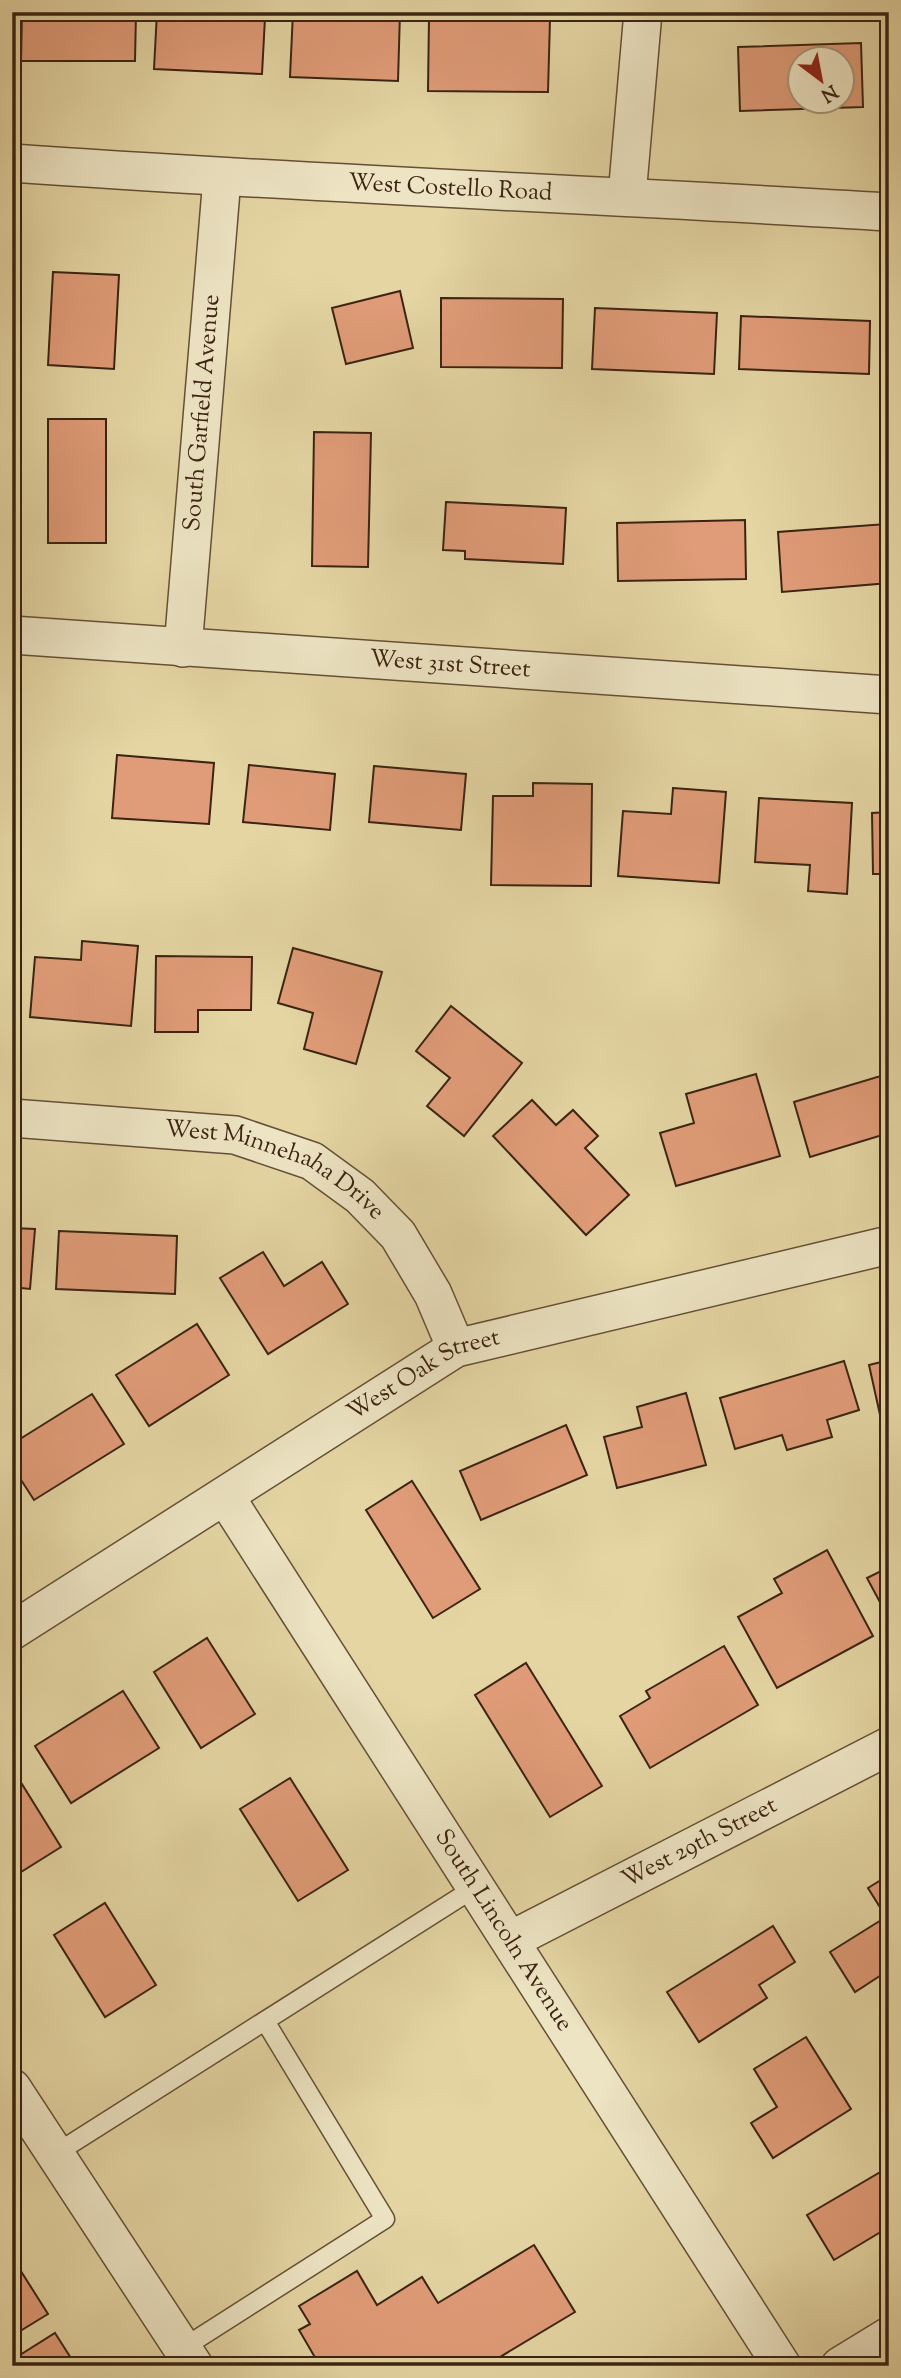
<svg xmlns="http://www.w3.org/2000/svg" width="901" height="2378" font-family="'Sorts Mill Goudy',serif">
<style>
.building{fill:#e09c78;stroke:#3b2412;stroke-width:2;fill-rule:evenodd}
.lines{fill:none;stroke-linecap:round;stroke-linejoin:round}
.service-casing{stroke:#655036;stroke-width:21}
.minor-casing{stroke:#655036;stroke-width:40}
.service{stroke:#ede4c3;stroke-width:18}
.minor{stroke:#ede4c3;stroke-width:37}
.labels{text-anchor:middle;dominant-baseline:central;stroke-width:6;stroke-linejoin:round;paint-order:stroke}
.street-label{font-size:24px;fill:#3b2412;stroke:#ede4c3}
</style>
<rect width="100%" height="100%" fill="#e4d5a3"/>
<filter id="stains"><feTurbulence type="fractalNoise" baseFrequency=".00286" numOctaves="4"/><feColorMatrix values="0 0 0 0 .2 0 0 0 0 .09 0 0 0 0 .02 0 0 0 .5 -.17"/></filter>
<radialGradient id="worn" r=".72"><stop offset=".6" stop-color="#630" stop-opacity="0"/><stop offset="1" stop-color="#630" stop-opacity=".3"/></radialGradient>
<!-- building -->
<g class="building">
<polygon points="22,12 136,12 135,61 21,61"/>
<polygon points="157,12 248,12 248,17 265,18 262,74 154,69"/>
<polygon points="293,12 400,12 398,81 290,77"/>
<polygon points="429,17 550,19 548,92 428,91"/>
<polygon points="886,32 889,32 889,117 885,117"/>
<path d="M861,43l2,64 -123,4 -2,-64zM800,60h42v42h-42z"/>
<polygon points="53,272 119,275 114,369 48,365"/>
<polygon points="400,291 413,348 346,364 332,308"/>
<polygon points="441,298 563,299 562,368 441,367"/>
<polygon points="595,308 717,313 714,374 592,369"/>
<polygon points="741,316 870,321 869,374 739,369"/>
<rect x="48" y="419" width="58" height="124"/>
<polygon points="314,432 371,433 368,567 312,566"/>
<polygon points="446,502 566,508 563,564 465,559 465,551 443,550"/>
<polygon points="745,520 746,579 618,581 617,523"/>
<polygon points="886,524 889,583 782,592 778,532"/>
<polygon points="117,755 214,763 209,824 112,818"/>
<polygon points="249,765 335,774 330,830 243,822"/>
<polygon points="374,766 466,774 461,830 369,822"/>
<polygon points="533,783 592,784 591,886 491,885 493,796 533,796"/>
<polygon points="673,788 726,792 719,883 618,876 623,811 671,814"/>
<polygon points="759,798 852,803 847,894 808,891 810,865 755,862"/>
<polygon points="889,812 889,874 873,874 872,813"/>
<polygon points="82,941 138,946 131,1026 30,1017 35,957 81,960"/>
<polygon points="293,948 382,972 356,1064 304,1049 313,1013 278,1003"/>
<polygon points="156,956 252,957 251,1010 198,1010 198,1032 155,1032"/>
<polygon points="451,1006 522,1063 464,1136 427,1106 450,1078 416,1051"/>
<polygon points="756,1074 780,1156 676,1186 660,1133 694,1123 686,1094"/>
<polygon points="884,1075 887,1087 889,1086 889,1133 810,1157 794,1102"/>
<polygon points="532,1100 556,1125 573,1110 598,1136 585,1148 629,1195 586,1235 493,1136"/>
<polygon points="12,1228 35,1229 30,1289 12,1287"/>
<polygon points="59,1231 177,1236 175,1294 56,1289"/>
<polygon points="263,1252 284,1286 322,1262 348,1304 268,1354 220,1278"/>
<polygon points="197,1324 229,1375 149,1426 116,1375"/>
<polygon points="889,1360 889,1423 882,1424 869,1365"/>
<polygon points="844,1361 859,1410 827,1420 832,1437 787,1450 782,1435 735,1449 720,1398"/>
<polygon points="686,1393 706,1465 617,1488 604,1437 642,1427 637,1407"/>
<polygon points="92,1394 124,1444 34,1500 12,1466 12,1444"/>
<polygon points="566,1425 587,1475 481,1520 460,1471"/>
<polygon points="412,1481 480,1589 433,1618 366,1510"/>
<polygon points="12,1500 20,1512 12,1516"/>
<polygon points="827,1550 873,1636 777,1688 738,1617 782,1593 774,1579"/>
<polygon points="889,1567 889,1619 867,1578"/>
<polygon points="207,1638 255,1714 201,1748 154,1672"/>
<polygon points="724,1646 758,1705 650,1768 620,1716 650,1698 646,1691"/>
<polygon points="526,1663 602,1786 550,1817 475,1695"/>
<polygon points="123,1691 159,1748 71,1803 35,1746"/>
<polygon points="12,1768 61,1847 13,1877 12,1877"/>
<polygon points="290,1778 348,1870 298,1901 240,1809"/>
<polygon points="889,1875 889,1970 855,1992 830,1952 886,1917 868,1888"/>
<polygon points="105,1903 156,1985 105,2017 54,1935"/>
<polygon points="773,1926 795,1962 759,1985 767,1998 699,2042 667,1992"/>
<polygon points="806,2037 851,2109 773,2158 751,2123 777,2107 754,2069"/>
<polygon points="889,2167 889,2227 834,2260 807,2215"/>
<polygon points="534,2245 575,2312 485,2366 320,2366 299,2330 310,2324 299,2306 357,2271 377,2305 422,2277 438,2303"/>
<polygon points="12,2257 48,2314 12,2336"/>
<polygon points="55,2333 76,2366 12,2366 12,2360"/>
</g>
<g class="lines">
<!-- service casing -->
<g class="service-casing">
<g id="service">
<polyline points="55,2154 476,1887"/>
<polyline points="183,2348 385,2219 265,2021"/>
</g>
</g>
<!-- minor casing -->
<g class="minor-casing">
<g id="minor">
<path id="s1" d="M12,163c292,21 585,31 877,49"/>
<polyline points="627,196 643,12"/>
<path id="s2" d="M12,635l877,60"/>
<path id="s3" d="M183,648l39,-470"/>
<path id="s4" d="M12,1118l223,17 77,26 48,35 38,39 35,59 23,54"/>
<path id="s5" d="M225,1496l557,870"/>
<path id="s6" d="M12,1631l444,-283 433,-103"/>
<path id="s7" d="M511,1940l378,-194"/>
<polyline points="12,2088 194,2366"/>
<polyline points="840,2366 889,2336"/>
</g>
</g>
<!-- service -->
<use href="#service" class="service"/>
<!-- minor -->
<use href="#minor" class="minor"/>
</g>
<g class="labels">
<!-- street labels -->
<g class="street-label">
<text stroke="none"><textPath href="#s1" startOffset="439">West Costello Road</textPath></text>
<text stroke="none"><textPath href="#s3" startOffset="236">South Garfield Avenue</textPath></text>
<text stroke="none"><textPath href="#s2" startOffset="439">West 31st Street</textPath></text>
<text stroke="none"><textPath href="#s4" startOffset="273">West Minnehaha Drive</textPath></text>
<text stroke="none"><textPath href="#s6" startOffset="486">West Oak Street</textPath></text>
<text stroke="none"><textPath href="#s7" startOffset="212">West 29th Street</textPath></text>
<text stroke="none"><textPath href="#s5" startOffset="516">South Lincoln Avenue</textPath></text>
</g>
</g>
<!-- margin -->
<rect width="901" height="2378" fill="none" stroke="#e4d5a3" stroke-width="42"/>
<rect x="14" y="14" width="873" height="2350" fill="none" stroke="#3b2412" stroke-width="3.5"/>
<rect x="21" y="21" width="859" height="2336" fill="none" stroke="#3b2412" stroke-width="2"/>
<!-- north arrow -->
<g transform="translate(821 80) rotate(148)"><circle r="33" fill="#ede4c3" stroke="#a6977c" stroke-width="2"/>
<path d="M0-5L12 26L0 18L-12 26Z" fill="#8f2418"/>
<text y="-10" font-size="19" font-weight="bold" text-anchor="middle" fill="#3b2412">N</text>
</g>
<rect width="100%" height="100%" filter="url(#stains)"/>
<rect width="100%" height="100%" fill="url(#worn)"/>
</svg>
